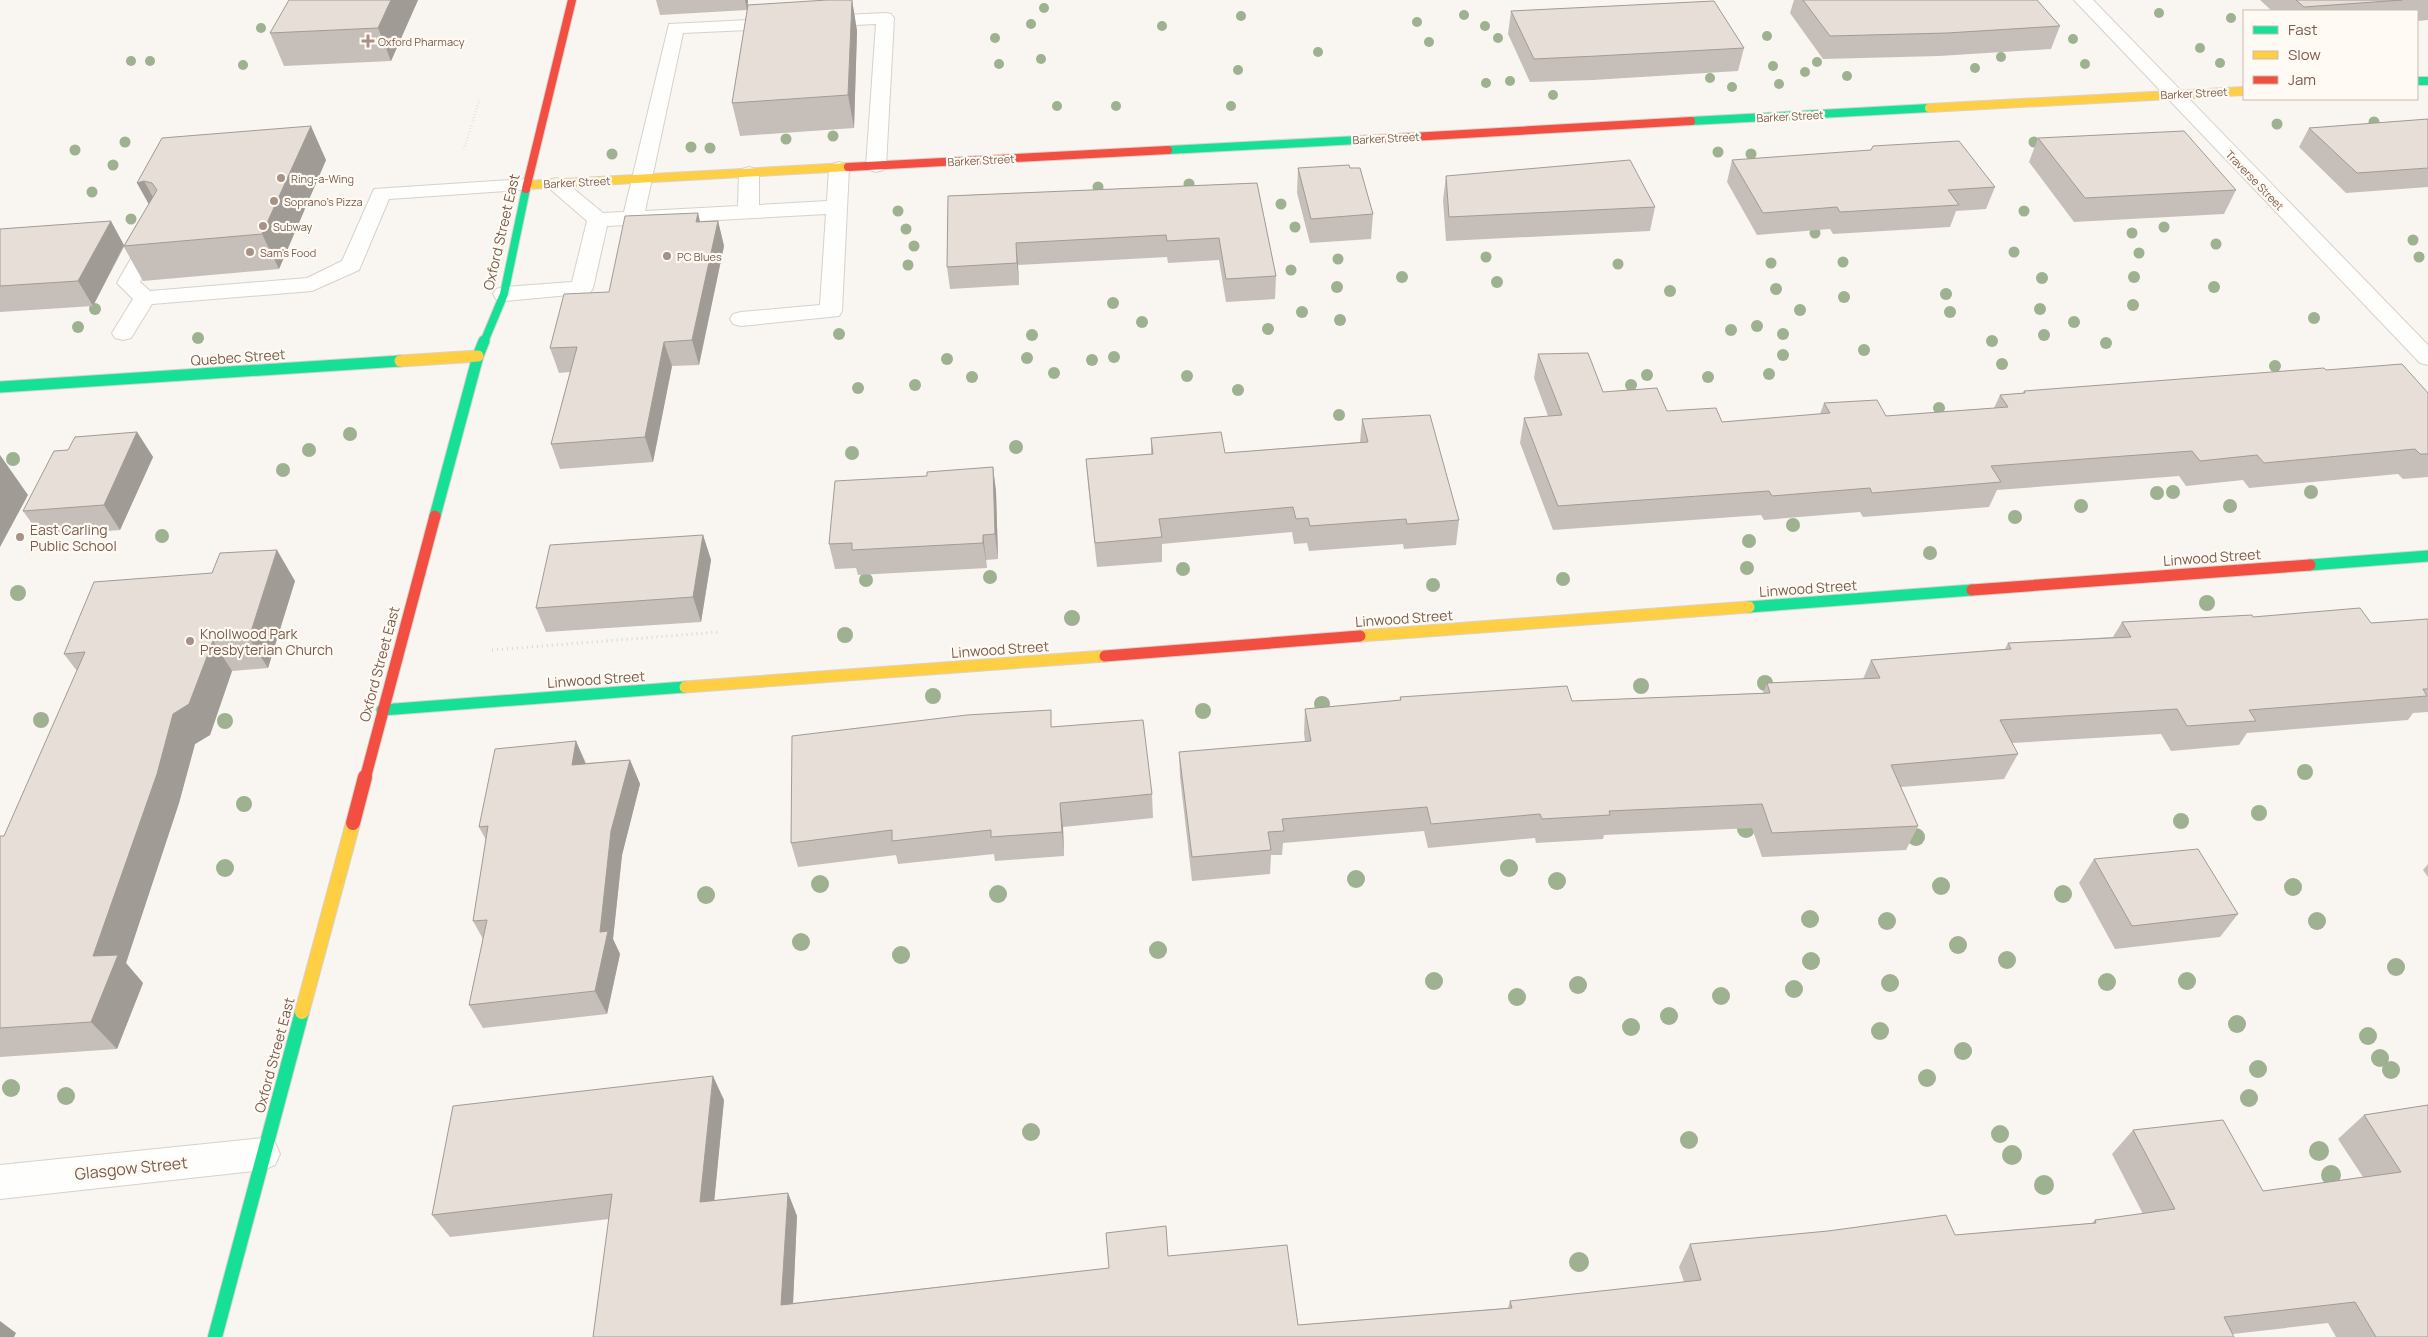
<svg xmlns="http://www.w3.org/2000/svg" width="2428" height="1337" font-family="Manrope,sans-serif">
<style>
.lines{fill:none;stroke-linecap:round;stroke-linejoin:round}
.lane-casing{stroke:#d7d1cb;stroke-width:2}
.street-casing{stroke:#d7d1cb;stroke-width:2}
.fast-far2-casing{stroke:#d9d2cb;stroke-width:10}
.fast-far1-casing{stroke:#d9d2cb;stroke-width:13}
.fast-casing{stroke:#d9d2cb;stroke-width:16}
.slow-far2-casing{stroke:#d9d2cb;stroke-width:10}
.slow-far1-casing{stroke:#d9d2cb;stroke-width:13}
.slow-casing{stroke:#d9d2cb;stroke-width:16}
.jam-far2-casing{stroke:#d9d2cb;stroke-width:10}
.jam-far1-casing{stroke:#d9d2cb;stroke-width:13}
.jam-casing{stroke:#d9d2cb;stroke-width:16}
.path-far1{stroke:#dcd5d0;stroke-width:2.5;stroke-dasharray:0.5 2.5;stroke-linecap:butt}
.path{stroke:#dcd5d0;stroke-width:3;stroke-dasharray:1 4;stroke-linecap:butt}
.lane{fill:#fefefd;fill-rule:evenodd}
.street{fill:#fefefd;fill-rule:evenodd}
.fast-far2{stroke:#16e098;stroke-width:8}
.fast-far1{stroke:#16e098;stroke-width:11}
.fast{stroke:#16e098;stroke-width:14}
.slow-far2{stroke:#ffcf43;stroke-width:8}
.slow-far1{stroke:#ffcf43;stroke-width:11}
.slow{stroke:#ffcf43;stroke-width:14}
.jam-far2{stroke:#f24e42;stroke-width:8}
.jam-far1{stroke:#f24e42;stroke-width:11}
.jam{stroke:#f24e42;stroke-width:14}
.tree{fill:#9eb190}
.wall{fill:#c6bfb9}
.shaded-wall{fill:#a19b96}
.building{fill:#e6ded7;stroke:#a19b96}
.poi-dot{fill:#a69286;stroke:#fffaf3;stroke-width:2}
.labels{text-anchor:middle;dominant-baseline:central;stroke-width:4.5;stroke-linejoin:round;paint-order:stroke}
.far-poi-label{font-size:11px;fill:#7a5c4d;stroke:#fffaf3;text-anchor:start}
.far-street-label{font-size:11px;fill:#7a5c4d;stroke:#fffaf3}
.street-label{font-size:14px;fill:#7a5c4d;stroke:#fffaf3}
.poi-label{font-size:14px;fill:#7a5c4d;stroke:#fffaf3;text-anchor:start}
.near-street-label{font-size:16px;fill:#7a5c4d;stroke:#fffaf3}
</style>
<rect width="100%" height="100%" fill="#f9f5f0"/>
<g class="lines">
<!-- lane casing -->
<g class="lane-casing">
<g id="lane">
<polygon points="885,13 891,14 894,18 886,166 883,170 876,172 869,170 866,166 876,24 683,33 645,211 738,206 739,173 742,169 749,167 756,169 759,173 759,205 827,201 829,168 832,164 839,162 846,164 849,168 842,311 839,316 741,326 733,324 730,319 733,314 741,312 820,305 826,214 607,226 593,288 590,293 504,301 496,299 493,294 496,289 504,287 572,282 587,221 549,188 546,184 549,180 556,178 563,180 603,213 624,212 669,24"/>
<polygon points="527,179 534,181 537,185 534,189 389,199 359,270 312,291 152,304 131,338 123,340 115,338 112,333 133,299 117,283 146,232 154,231 162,232 165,237 140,282 150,291 307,278 342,261 374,189"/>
</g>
</g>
<!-- street casing -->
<g class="street-casing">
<g id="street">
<polygon points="2074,0 2093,0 2428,345 2428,365 2420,363"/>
<polygon points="263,1138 275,1143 280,1154 275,1165 263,1170 0,1199 0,1165"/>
</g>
</g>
<!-- fast-far2 casing -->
<g class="fast-far2-casing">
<g id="fast-far2">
<polyline points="2417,81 2428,81"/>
<polyline points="1691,121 1929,108"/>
<polyline points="1168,150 1358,140"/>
<polyline points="484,342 504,294 526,189"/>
</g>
</g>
<!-- fast-far1 casing -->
<g class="fast-far1-casing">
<g id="fast-far1">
<polyline points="0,387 400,361"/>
<polyline points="435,516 478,356 484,341"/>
<polyline points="2310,565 2428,556"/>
<polyline points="1749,607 1972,590"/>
<polyline points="382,710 685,687"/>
</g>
</g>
<!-- fast casing -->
<g class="fast-casing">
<polyline id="fast" points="215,1337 302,1012"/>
</g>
<!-- slow-far2 casing -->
<g class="slow-far2-casing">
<g id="slow-far2">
<polyline points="1929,108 2244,91"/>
<polyline points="527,185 848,167"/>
</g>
</g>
<!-- slow-far1 casing -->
<g class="slow-far1-casing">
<g id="slow-far1">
<polyline points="400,361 478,356"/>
<polyline points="1360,636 1749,607"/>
<polyline points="685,687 1105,656"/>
</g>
</g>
<!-- slow casing -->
<g class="slow-casing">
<polyline id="slow" points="302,1012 353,823"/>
</g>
<!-- jam-far2 casing -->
<g class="jam-far2-casing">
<g id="jam-far2">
<polyline points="1358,140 1691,121"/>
<polyline points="848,167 1168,150"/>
<polyline points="526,189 572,0"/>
</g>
</g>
<!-- jam-far1 casing -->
<g class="jam-far1-casing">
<g id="jam-far1">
<polyline points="1972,590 2310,565"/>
<polyline points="1105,656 1360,636"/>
<polyline points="365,779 435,516"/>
</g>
</g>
<!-- jam casing -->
<g class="jam-casing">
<polyline id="jam" points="353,823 365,777"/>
</g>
<!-- path-far1 -->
<polyline class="path-far1" points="464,149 480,98"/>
<!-- path -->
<polyline class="path" points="492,650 719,632"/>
<!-- lane -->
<use href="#lane" class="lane"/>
<!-- street -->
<use href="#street" class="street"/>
<!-- fast-far2 -->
<use href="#fast-far2" class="fast-far2"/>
<!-- fast-far1 -->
<use href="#fast-far1" class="fast-far1"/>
<!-- fast -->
<use href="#fast" class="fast"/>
<!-- slow-far2 -->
<use href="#slow-far2" class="slow-far2"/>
<!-- slow-far1 -->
<use href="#slow-far1" class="slow-far1"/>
<!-- slow -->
<use href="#slow" class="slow"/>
<!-- jam-far2 -->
<use href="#jam-far2" class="jam-far2"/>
<!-- jam-far1 -->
<use href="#jam-far1" class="jam-far1"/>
<!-- jam -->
<use href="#jam" class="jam"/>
</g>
<!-- trees -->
<g class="tree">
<circle cx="1044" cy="8" r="5"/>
<circle cx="2159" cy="13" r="5"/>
<circle cx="1464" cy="15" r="5"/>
<circle cx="1241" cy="16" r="5"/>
<circle cx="2231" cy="18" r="5"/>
<circle cx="1417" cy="22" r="5"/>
<circle cx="1031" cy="24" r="5"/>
<circle cx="1162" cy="26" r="5"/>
<circle cx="1485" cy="26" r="5"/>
<circle cx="261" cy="28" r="5"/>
<circle cx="1767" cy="36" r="5"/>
<circle cx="995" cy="38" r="5"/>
<circle cx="1498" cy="38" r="5"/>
<circle cx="2073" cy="39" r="5"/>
<circle cx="1429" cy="42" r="5"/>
<circle cx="2200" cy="48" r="5"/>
<circle cx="1318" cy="52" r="5"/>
<circle cx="2001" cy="57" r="5"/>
<circle cx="1041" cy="59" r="5"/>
<circle cx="131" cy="61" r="5"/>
<circle cx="150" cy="61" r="5"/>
<circle cx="1817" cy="62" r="5"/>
<circle cx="2220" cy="63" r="5"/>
<circle cx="999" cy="64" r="5"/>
<circle cx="2085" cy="64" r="5"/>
<circle cx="243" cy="65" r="5"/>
<circle cx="1773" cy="66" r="5"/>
<circle cx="1975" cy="68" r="5"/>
<circle cx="1238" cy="70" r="5"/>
<circle cx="1805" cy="72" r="5"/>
<circle cx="1847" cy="76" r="5"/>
<circle cx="1710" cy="78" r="5"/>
<circle cx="1510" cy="81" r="5"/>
<circle cx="1486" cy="83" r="5"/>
<circle cx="1779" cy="84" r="5"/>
<circle cx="1732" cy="87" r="5"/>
<circle cx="1553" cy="95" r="5"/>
<circle cx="1057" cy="106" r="5"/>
<circle cx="1116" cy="106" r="5"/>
<circle cx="1231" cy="106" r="5"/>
<circle cx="2374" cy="122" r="5.5"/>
<circle cx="2277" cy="124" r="5.5"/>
<circle cx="833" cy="136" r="5.5"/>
<circle cx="786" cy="139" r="5.5"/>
<circle cx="125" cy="142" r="5.5"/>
<circle cx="2034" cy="142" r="5.5"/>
<circle cx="691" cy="147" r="5.5"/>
<circle cx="710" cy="148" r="5.5"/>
<circle cx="75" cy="150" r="5.5"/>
<circle cx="1718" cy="152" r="5.5"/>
<circle cx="612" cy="154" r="5.5"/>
<circle cx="1751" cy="154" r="5.5"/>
<circle cx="113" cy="165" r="5.5"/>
<circle cx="1189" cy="184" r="5.5"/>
<circle cx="1098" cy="187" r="5.5"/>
<circle cx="92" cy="192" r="5.5"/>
<circle cx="1281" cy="204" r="5.5"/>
<circle cx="898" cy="211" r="5.5"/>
<circle cx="2024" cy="211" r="5.5"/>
<circle cx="131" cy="219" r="5.5"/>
<circle cx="1295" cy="227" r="5.5"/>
<circle cx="2164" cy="227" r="5.5"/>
<circle cx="906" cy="229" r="5.5"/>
<circle cx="1815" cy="233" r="5.5"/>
<circle cx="2132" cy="233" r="5.5"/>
<circle cx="2413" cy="240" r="5.5"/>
<circle cx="2216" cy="244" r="5.5"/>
<circle cx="914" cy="246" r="5.5"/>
<circle cx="2014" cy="252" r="5.5"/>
<circle cx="2139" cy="253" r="5.5"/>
<circle cx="1486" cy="257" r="5.5"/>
<circle cx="2419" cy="257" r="5.5"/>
<circle cx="1338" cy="259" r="5.5"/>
<circle cx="1843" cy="262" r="5.5"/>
<circle cx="1771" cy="263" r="5.5"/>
<circle cx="1618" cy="264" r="5.5"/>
<circle cx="908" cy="265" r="5.5"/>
<circle cx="1291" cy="270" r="5.5"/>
<circle cx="1402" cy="277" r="6"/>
<circle cx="2134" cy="277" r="6"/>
<circle cx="2042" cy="278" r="6"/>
<circle cx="1497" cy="282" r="6"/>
<circle cx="1337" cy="287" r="6"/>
<circle cx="2214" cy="287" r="6"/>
<circle cx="1776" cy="289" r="6"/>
<circle cx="1670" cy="291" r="6"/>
<circle cx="1946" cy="294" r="6"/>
<circle cx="1844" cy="297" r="6"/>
<circle cx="1113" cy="303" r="6"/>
<circle cx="2133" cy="305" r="6"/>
<circle cx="95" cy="309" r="6"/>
<circle cx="2040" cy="309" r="6"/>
<circle cx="1800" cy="310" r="6"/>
<circle cx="1302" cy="312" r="6"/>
<circle cx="1950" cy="312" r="6"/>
<circle cx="2314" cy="318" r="6"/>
<circle cx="1340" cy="320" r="6"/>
<circle cx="1142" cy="322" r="6"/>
<circle cx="2074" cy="322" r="6"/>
<circle cx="1757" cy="326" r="6"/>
<circle cx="78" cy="327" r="6"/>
<circle cx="1268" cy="329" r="6"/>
<circle cx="1731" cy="330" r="6"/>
<circle cx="839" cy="334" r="6"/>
<circle cx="1783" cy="334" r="6"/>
<circle cx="1032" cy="335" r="6"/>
<circle cx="2044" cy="335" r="6"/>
<circle cx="198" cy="338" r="6"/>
<circle cx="1992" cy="341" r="6"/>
<circle cx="2106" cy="343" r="6"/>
<circle cx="1864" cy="350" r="6"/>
<circle cx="1783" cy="355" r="6"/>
<circle cx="1114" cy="357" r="6"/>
<circle cx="1027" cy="358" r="6"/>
<circle cx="947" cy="359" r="6"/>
<circle cx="1092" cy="360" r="6"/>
<circle cx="2002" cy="364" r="6"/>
<circle cx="2275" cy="366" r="6"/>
<circle cx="1054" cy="373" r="6"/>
<circle cx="1769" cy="374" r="6"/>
<circle cx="1647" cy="375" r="6"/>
<circle cx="1187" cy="376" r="6"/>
<circle cx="972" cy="377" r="6"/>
<circle cx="1708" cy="377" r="6"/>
<circle cx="915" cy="385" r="6"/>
<circle cx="1631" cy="385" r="6"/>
<circle cx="858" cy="388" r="6"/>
<circle cx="1238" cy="390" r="6"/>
<circle cx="1939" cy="408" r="6"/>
<circle cx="1339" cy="415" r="6"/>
<circle cx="350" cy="434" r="7"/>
<circle cx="1016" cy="447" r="7"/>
<circle cx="309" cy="450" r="7"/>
<circle cx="852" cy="453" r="7"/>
<circle cx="13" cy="459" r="7"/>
<circle cx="283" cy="470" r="7"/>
<circle cx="2173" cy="492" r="7"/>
<circle cx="2311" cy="492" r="7"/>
<circle cx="2157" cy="493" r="7"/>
<circle cx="2081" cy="506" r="7"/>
<circle cx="2230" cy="506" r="7"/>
<circle cx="2015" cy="517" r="7"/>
<circle cx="1793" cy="525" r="7"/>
<circle cx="162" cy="536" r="7"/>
<circle cx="1749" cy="541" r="7"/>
<circle cx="1930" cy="553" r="7"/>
<circle cx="1747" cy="568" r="7"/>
<circle cx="1183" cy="569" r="7"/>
<circle cx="990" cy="577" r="7"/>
<circle cx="1563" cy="579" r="7"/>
<circle cx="866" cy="580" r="7"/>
<circle cx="1433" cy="585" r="7"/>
<circle cx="18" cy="593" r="8"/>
<circle cx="2207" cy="603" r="8"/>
<circle cx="1072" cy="618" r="8"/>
<circle cx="845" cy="635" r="8"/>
<circle cx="1765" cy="683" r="8"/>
<circle cx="1641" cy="686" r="8"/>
<circle cx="933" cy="696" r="8"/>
<circle cx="1322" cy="704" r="8"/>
<circle cx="1203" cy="711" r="8"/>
<circle cx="41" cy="720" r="8"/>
<circle cx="225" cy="721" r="8"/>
<circle cx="2305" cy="772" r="8"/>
<circle cx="244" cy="804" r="8"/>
<circle cx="2259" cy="813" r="8"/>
<circle cx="2181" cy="821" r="8"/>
<circle cx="1746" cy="829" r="9"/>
<circle cx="1916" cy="837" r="9"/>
<circle cx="225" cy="868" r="9"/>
<circle cx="1509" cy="868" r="9"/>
<circle cx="1356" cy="879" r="9"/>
<circle cx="1557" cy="881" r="9"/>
<circle cx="820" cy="884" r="9"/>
<circle cx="1941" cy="886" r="9"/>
<circle cx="2293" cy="887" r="9"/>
<circle cx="998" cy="894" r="9"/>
<circle cx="2063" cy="894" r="9"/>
<circle cx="706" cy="895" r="9"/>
<circle cx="1810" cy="919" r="9"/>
<circle cx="1887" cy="921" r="9"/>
<circle cx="2317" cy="921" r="9"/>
<circle cx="801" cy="942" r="9"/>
<circle cx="1958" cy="945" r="9"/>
<circle cx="1158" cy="950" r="9"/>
<circle cx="901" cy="955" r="9"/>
<circle cx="2007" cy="960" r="9"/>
<circle cx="1811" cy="961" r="9"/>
<circle cx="2396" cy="967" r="9"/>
<circle cx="1434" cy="981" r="9"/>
<circle cx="2187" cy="981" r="9"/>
<circle cx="2107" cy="982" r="9"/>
<circle cx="1890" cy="983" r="9"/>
<circle cx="1578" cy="985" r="9"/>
<circle cx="1794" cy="989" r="9"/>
<circle cx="1721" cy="996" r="9"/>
<circle cx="1517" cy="997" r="9"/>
<circle cx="1669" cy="1016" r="9"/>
<circle cx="2237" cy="1024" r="9"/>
<circle cx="1631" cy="1027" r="9"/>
<circle cx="1880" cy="1031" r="9"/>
<circle cx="2368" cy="1036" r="9"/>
<circle cx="1963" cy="1051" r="9"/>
<circle cx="2380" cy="1058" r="9"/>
<circle cx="2258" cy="1069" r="9"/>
<circle cx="2391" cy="1070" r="9"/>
<circle cx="1927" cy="1078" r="9"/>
<circle cx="11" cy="1088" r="9"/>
<circle cx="66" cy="1096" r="9"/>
<circle cx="2249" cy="1098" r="9"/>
<circle cx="1031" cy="1132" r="9"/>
<circle cx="2000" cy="1134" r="9"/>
<circle cx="1689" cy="1140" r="9"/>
<circle cx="2319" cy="1151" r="10"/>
<circle cx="2012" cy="1155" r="10"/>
<circle cx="2331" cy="1175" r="10"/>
<circle cx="2044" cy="1185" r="10"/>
<circle cx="1579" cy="1262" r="10"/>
</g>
<!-- wall -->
<g class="wall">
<polygon points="418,0 391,61 284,66 270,33"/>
<polygon points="656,0 748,0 748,5 852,0 857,31 854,128 740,136 732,103 747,10 660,15"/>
<polygon points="1794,0 2037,0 2060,26 2051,49 1939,56 1823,59 1790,13"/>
<polygon points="2260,0 2428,0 2428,20 2417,21 2417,11 2272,11"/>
<polygon points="1511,11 1744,48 1738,71 1593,80 1530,82 1508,34"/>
<polygon points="2428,119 2428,187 2346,193 2299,147 2309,128"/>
<polygon points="162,138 326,160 279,269 143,281 124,247 93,306 0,312 0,229 124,245 149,204 137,183"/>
<polygon points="2038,138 2236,190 2224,214 2074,222 2029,162"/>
<polygon points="1732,160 1995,187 1986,209 1956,211 1950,227 1833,234 1830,229 1757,235 1727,182"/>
<polygon points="1298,168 1350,168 1373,214 1371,239 1310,243 1297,193"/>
<polygon points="1446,176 1655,207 1650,231 1446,241 1443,200"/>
<polygon points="1257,183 1276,276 1275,299 1226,302 1219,260 1168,263 1167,257 1018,265 1019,285 950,289 947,267 948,196"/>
<polygon points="718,221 724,246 699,365 672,366 653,462 560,469 551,444 570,372 559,373 550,348 609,292 700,222"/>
<polygon points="1538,354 1603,392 1667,411 1722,422 1820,414 1824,403 1886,416 1994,408 2000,395 2023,393 2024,391 2326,370 2428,393 2428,477 2403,479 2398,474 2249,488 2243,480 2186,486 2179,476 1997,490 1989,507 1863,517 1860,512 1764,520 1761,515 1553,530 1520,443 1524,418 1548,416 1534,378"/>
<polygon points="1362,419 1459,520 1456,545 1404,549 1403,544 1309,551 1307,543 1294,544 1292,532 1162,544 1162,562 1097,567 1088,484 1086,459 1151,454 1151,438 1225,453 1360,442"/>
<polygon points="137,432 153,457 120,530 41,536 23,511"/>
<polygon points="993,467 996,492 998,559 986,560 987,568 858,575 856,568 835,569 829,544 927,476"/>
<polygon points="703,535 711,560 701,622 546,632 536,608"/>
<polygon points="295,581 268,668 232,671 210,735 195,744 179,803 126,963 143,983 117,1049 0,1057 0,836 4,836 77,671 64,654"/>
<polygon points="2253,617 2371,623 2428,619 2428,712 2413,713 2408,720 2247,733 2239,745 2171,751 2161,734 2012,743 2018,754 2004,779 1901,787 1918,826 1906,850 1762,857 1752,828 1604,835 1603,839 1536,843 1535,838 1428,848 1424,831 1283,843 1282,855 1271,855 1270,874 1192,881 1180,777 1179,752 1305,742 1304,733 1305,709 1400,700 1400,697 1572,701 1763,693 1767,683 1863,679 1871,660 2005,649 2008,643 2113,637 2122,622"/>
<polygon points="1053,727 1152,794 1153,818 1063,827 1064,856 995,861 994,854 898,864 896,855 798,867 791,843"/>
<polygon points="576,741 586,763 630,760 640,784 622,855 613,939 620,954 607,1014 483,1028 469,1005 483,939 473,921 486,840 479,827"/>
<polygon points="2094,859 2238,914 2220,937 2115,949 2079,883"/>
<polygon points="2428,864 2428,877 2423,870"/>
<polygon points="724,1100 714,1200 788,1193 797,1216 793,1303 1109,1268 1168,1256 1298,1325 1508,1308 1510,1301 1684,1282 1679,1267 1690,1244 1955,1235 2092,1223 2095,1220 2143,1214 2112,1154 2133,1130 2263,1191 2363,1177 2338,1139 2364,1115 2428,1105 2428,1337 2336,1337 2328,1323 2233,1334 593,1337 609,1219 450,1237 432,1215"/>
</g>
<!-- shaded-wall -->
<g class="shaded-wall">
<polygon points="391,0 418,0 391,61 378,28"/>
<polygon points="745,0 748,0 747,10"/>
<polygon points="852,0 857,31 854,128 848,95"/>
<polygon points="311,126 326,160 279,269 262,234"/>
<polygon points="144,181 163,215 156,217 137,183"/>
<polygon points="698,213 704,238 696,222"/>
<polygon points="111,221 124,245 93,306 78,281"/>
<polygon points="718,221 724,246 699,365 692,340"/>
<polygon points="1016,243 1018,265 1019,285 1017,263"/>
<polygon points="664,342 672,366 653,462 645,437"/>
<polygon points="137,432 153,457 120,530 104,505"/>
<polygon points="0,455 28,495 0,547"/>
<polygon points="993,467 996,492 998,559 995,534"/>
<polygon points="703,535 711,560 701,622 693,597"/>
<polygon points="983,535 986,560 987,568 983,543"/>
<polygon points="277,550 295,581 268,668 249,638"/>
<polygon points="213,641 232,671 210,735 195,744 179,803 126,963 143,983 117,1049 91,1022 93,956 173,714"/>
<polygon points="576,741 586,765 572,765"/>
<polygon points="630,760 640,784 622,855 613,939 620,954 607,1014 595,991 600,932 611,831"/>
<polygon points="1060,803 1063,827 1064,856 1062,832"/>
<polygon points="713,1076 724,1100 712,1225 700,1202"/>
<polygon points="788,1193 797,1216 792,1326 781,1305"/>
<polygon points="0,1321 16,1333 14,1337 0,1337"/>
</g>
<!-- building -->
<g class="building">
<polygon points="289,0 391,0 378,28 270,33"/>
<polygon points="827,0 852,0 848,95 732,103 748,5"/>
<polygon points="1803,0 2037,0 2060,26 1947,33 1830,36"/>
<polygon points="2296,0 2402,0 2304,7"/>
<polygon points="1714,1 1744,48 1597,56 1534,59 1511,11"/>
<polygon points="2428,119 2428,168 2357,173 2309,128"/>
<polygon points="311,126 262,234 124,246 157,190 152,183 144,181 137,183 162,138"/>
<polygon points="2184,131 2236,190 2085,198 2038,138"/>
<polygon points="1959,141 1995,187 1948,190 1959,205 1840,212 1837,207 1763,213 1732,160 1871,150 1873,146"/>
<polygon points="1630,160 1655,207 1449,217 1446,176"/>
<polygon points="1349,165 1350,168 1360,168 1373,214 1311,219 1298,168"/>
<polygon points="1257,183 1276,276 1226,279 1219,238 1167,241 1166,235 1016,243 1017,263 947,267 948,196"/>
<polygon points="698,213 696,222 718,221 692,340 664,342 645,437 551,444 577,347 550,348 564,294 609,292 625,216"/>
<polygon points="111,221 78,281 0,286 0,229"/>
<polygon points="1588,353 1603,392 1657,388 1667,411 1716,408 1722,422 1830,413 1824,403 1877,400 1886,416 2008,407 2000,395 2025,393 2024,391 2324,368 2326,370 2402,364 2428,393 2428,454 2420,454 2415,449 2264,463 2257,455 2200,461 2192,451 1991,466 2001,482 1872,493 1870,488 1772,496 1769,491 1558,506 1524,418 1562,415 1538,354"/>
<polygon points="1430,415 1459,520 1407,524 1406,519 1310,526 1308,518 1296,519 1293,507 1159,519 1162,537 1095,543 1086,459 1153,454 1151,438 1221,432 1225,453 1368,442 1362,419"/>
<polygon points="137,432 104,505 23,511 54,451 68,450 75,437"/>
<polygon points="993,467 995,534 983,535 983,543 852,550 852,543 829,544 835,481 927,476 927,472"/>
<polygon points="703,535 693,597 536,608 550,545"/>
<polygon points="277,550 249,638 213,641 189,704 173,714 157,774 93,956 118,955 91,1022 0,1028 0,836 4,836 85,652 64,654 94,582 212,573 220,553"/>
<polygon points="2360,608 2371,623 2428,619 2428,689 2423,689 2427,696 2249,710 2256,721 2187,726 2177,709 2000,720 2018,754 1891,765 1918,826 1772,833 1762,804 1609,811 1610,815 1542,819 1540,814 1431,824 1427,807 1282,819 1284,831 1268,832 1271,850 1192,857 1179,752 1311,741 1305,709 1401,700 1400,697 1567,686 1572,701 1770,693 1767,683 1880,678 1871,660 2011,649 2008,643 2131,637 2122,622 2252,615 2253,617"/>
<polygon points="1051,710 1051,727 1143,720 1152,794 1060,803 1062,832 991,837 991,830 892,841 892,830 791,843 792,736 967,715"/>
<polygon points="576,741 572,765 630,760 611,831 600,932 608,931 595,991 469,1005 487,920 473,921 488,826 479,827 495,749"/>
<polygon points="2198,849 2238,914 2132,926 2094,859"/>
<polygon points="713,1076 700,1202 788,1193 781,1305 1109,1268 1106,1233 1166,1226 1168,1256 1287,1245 1298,1325 1512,1308 1510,1301 1701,1280 1690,1244 1828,1231 1946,1215 1955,1235 2096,1223 2095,1220 2175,1209 2133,1130 2223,1120 2263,1191 2401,1172 2364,1115 2428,1105 2428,1337 2376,1337 2355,1302 2224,1317 2234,1337 593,1337 612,1194 432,1215 453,1106"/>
</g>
<!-- markers -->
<g class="poi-dot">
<path d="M365.5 33.5h5v5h5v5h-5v5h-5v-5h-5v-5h5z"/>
<circle cx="281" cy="178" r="5"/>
<circle cx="274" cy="201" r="5"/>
<circle cx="263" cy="226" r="5"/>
<circle cx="250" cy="252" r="5"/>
<circle cx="667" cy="256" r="5"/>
<circle cx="20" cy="537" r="5"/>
<circle cx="190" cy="641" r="5"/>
</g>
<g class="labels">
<!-- far-poi labels -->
<g class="far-poi-label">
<text x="378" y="41">Oxford Pharmacy</text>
<text x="291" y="178">Ring-a-Wing</text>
<text x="284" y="201">Soprano's Pizza</text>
<text x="273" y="226">Subway</text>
<text x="260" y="252">Sam's Food</text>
<text x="677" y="256">PC Blues</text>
</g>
<!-- far-street labels -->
<g class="far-street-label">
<text transform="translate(2194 93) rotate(-3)">Barker Street</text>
<text transform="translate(1790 116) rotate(-3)">Barker Street</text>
<text transform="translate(1386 138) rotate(-3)">Barker Street</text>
<text transform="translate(981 160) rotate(-3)">Barker Street</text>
<text transform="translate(2255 180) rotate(46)">Traverse Street</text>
<text transform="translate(577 182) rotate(-3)">Barker Street</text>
</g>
<!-- street labels -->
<g class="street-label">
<text transform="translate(501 232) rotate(-77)">Oxford Street East</text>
<text transform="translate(238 357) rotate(-4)">Quebec Street</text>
<text transform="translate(2212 557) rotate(-4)">Linwood Street</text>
<text transform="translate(1808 588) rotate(-4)">Linwood Street</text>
<text transform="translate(1404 618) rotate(-4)">Linwood Street</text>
<text transform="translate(1000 649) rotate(-4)">Linwood Street</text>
<text transform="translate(379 664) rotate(-75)">Oxford Street East</text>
<text transform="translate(596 679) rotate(-4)">Linwood Street</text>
<text transform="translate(274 1055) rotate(-75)">Oxford Street East</text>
</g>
<!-- poi labels -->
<g class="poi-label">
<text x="30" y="529">East Carling<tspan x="30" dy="16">Public School</tspan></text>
<text x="200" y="633">Knollwood Park<tspan x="200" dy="16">Presbyterian Church</tspan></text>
</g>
<!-- near-street labels -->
<g class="near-street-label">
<text transform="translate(131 1168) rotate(-6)">Glasgow Street</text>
</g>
</g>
<!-- legend -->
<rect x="2243" y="10" width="175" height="90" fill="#fffaf3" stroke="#cabbb1"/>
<rect x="2253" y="26" width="25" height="8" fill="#16e098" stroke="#cabbb1"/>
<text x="2288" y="35" font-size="15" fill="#7a5c4d">Fast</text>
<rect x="2253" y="51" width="25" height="8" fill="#ffcf43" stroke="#cabbb1"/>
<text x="2288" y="60" font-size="15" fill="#7a5c4d">Slow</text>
<rect x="2253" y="76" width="25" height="8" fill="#f24e42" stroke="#cabbb1"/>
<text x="2288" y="85" font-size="15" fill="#7a5c4d">Jam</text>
</svg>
